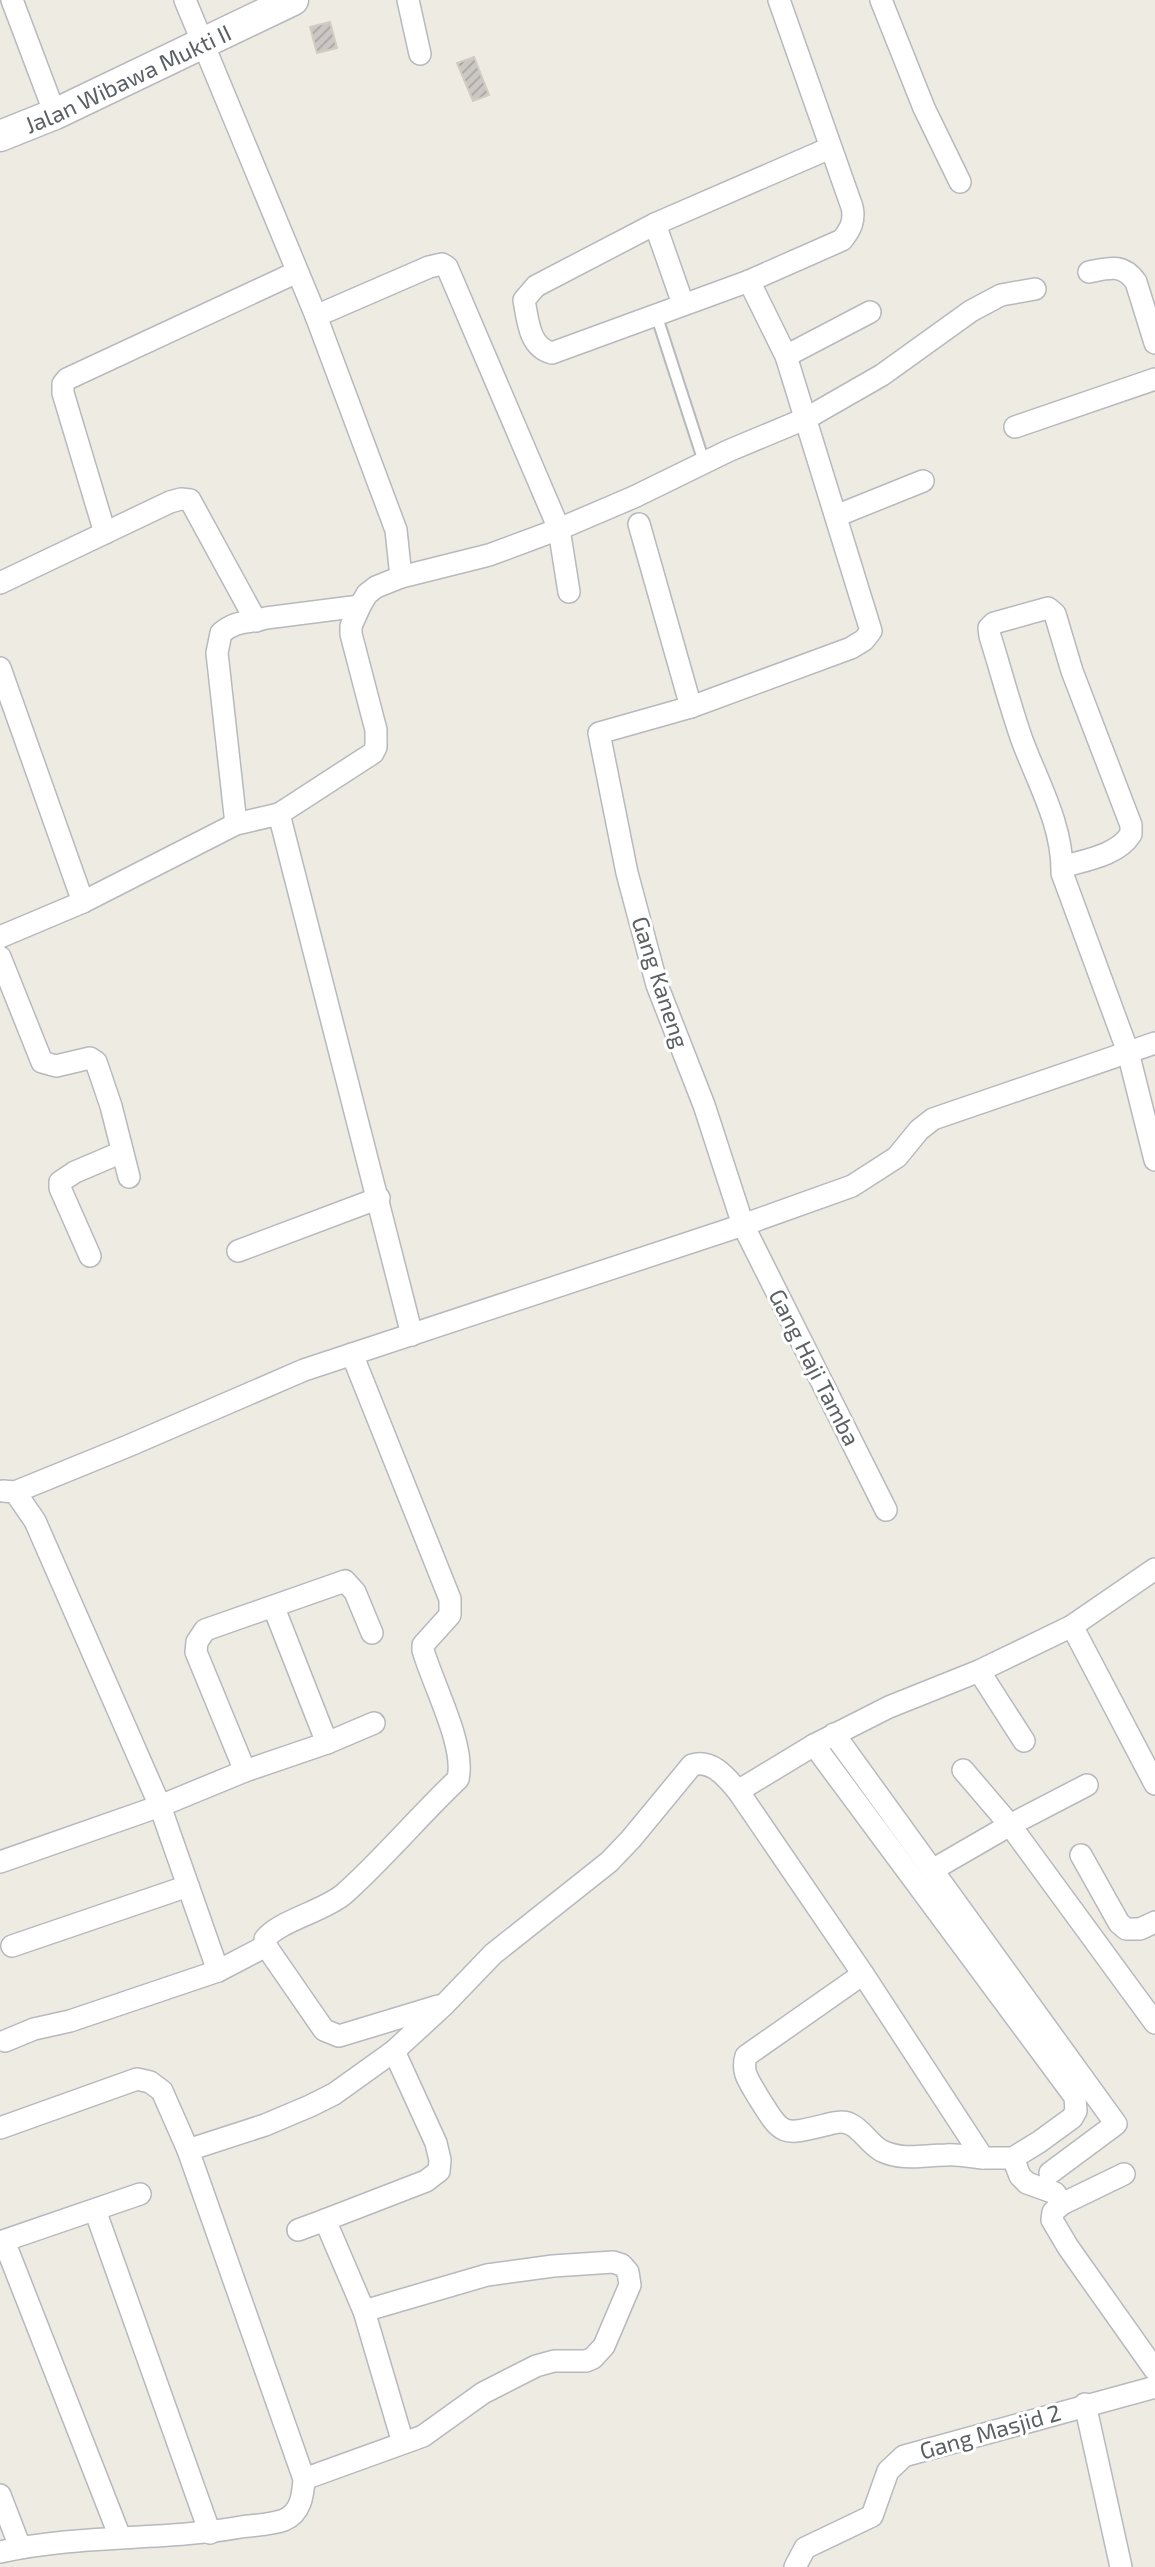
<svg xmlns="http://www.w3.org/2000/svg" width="1155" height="2567" font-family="'Exo 2',sans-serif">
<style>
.building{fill:url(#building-hatch);stroke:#d2ccc2;stroke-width:2}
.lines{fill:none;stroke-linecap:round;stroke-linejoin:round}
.service-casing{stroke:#b6b9bd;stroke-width:14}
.minor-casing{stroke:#b6b9bd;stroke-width:24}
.secondary-casing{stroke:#b5b9bd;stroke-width:33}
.service{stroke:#fff;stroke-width:10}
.minor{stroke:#fff;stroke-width:21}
.secondary{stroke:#fff;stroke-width:30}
.labels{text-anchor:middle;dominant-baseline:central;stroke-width:6;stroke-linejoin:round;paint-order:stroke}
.street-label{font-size:23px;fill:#5b6064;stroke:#fff}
</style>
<defs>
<pattern id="building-hatch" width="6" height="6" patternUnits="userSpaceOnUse" patternTransform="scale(1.75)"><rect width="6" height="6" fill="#cbc7c3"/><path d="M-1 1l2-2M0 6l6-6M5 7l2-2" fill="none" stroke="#a8a5a2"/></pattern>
</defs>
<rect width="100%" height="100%" fill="#eeebe3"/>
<!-- building -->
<g class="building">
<polygon points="330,22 337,48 317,53 310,27"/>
<polygon points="474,57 489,95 473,101 457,63"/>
</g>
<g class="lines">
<!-- service casing -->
<g class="service-casing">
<polyline id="service" points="656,314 704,462"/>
</g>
<!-- minor casing -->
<g class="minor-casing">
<g id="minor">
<polyline points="12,0 55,114"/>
<polyline points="185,0 316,316 396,530 401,577"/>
<polyline points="408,0 420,54"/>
<path d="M779,0l73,207c3,13 -1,22 -10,33l-93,41 -197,72c-23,-6 -24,-32 -28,-53l12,-14 119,-62 175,-76"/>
<polyline points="881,0 924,108 960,182"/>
<polyline points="655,224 683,304"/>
<path d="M1089,272c20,-4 34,-9 47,10l19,61"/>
<polyline points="749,281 786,356 871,631 864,640 851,648 691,707 599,733 627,873 657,985 704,1105 743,1225 886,1510"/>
<polyline points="316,316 429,267 442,264 447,267 559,529 569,592"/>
<polyline points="786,356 870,312"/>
<polyline points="1015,427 1155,379"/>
<polyline points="836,516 923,481"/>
<polyline points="639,524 691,707"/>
<polyline points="105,533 63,393 63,384 67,379 297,272"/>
<polyline points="0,583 170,502 181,499 190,500 256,621"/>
<polyline points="0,668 83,902"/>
<polyline points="279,814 373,753 376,747 376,730 351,634 351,626 360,606 367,594 376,587 401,577 489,555 559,529 634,497 728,451 807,418 882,375 971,311 1001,295 1035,289"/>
<path d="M236,824l-19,-171 4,-20c17,-14 26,-9 45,-15l94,-12"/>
<path d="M1062,867c23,-7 55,-11 69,-33v-9l-59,-154 -17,-57 -7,-6 -54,15 -5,5 1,8c11,35 20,70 32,104 16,43 41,86 40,133l66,179 27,108"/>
<polyline points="0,937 83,902 236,824 279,814 412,1335"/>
<polyline points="0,957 42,1062 56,1066 90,1058 96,1062 111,1106 129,1177"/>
<polyline points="238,1251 379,1198"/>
<polyline points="90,1256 60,1188 60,1182 75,1172 122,1152"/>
<polyline points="3,1491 15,1492 35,1521 160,1806 218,1971"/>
<polyline points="15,1492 128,1446 304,1370 743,1225 852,1186 897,1157 919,1130 933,1119 1155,1043"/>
<polyline points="274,1608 327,1743"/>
<polyline points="1072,1626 1155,1784"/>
<polyline points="979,1671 1024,1741"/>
<polyline points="834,1734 1116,2124 1050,2173"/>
<polyline points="963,1770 1010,1825 1155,2023"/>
<polyline points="245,1771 196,1652 197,1642 205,1630 345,1581 355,1592 372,1633"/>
<polyline points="738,1791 814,1745 889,1707 979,1671 1072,1626 1155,1569"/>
<polyline points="1081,1855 1119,1923 1126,1929 1140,1929 1155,1922"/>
<polyline points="0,1862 160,1806 245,1771 327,1743 374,1723"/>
<polyline points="934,1869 1010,1825 1087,1785"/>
<polyline points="12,1946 188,1886"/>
<polyline points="266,1946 324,2030 339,2036 438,2006"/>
<path d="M863,1974l-117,82c-5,16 3,25 11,39 26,42 24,41 72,29 6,-2 15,-3 21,0 12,5 20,21 32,27 22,10 41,4 64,4 12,-1 25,2 37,3"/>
<path d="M5,2041l29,-12 36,-8 148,-50 48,-25 -1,-7c14,-18 59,-28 79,-45 40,-36 75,-78 114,-115 8,-33 -25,-94 -35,-129v-5l27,-30v-16l-98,-245"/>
<polyline points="394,2051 436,2143 440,2160 439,2171 426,2181 325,2220 364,2311 403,2443"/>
<path d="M0,2128l137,-49 13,3 12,9 26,59 116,329c-1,16 -3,34 -20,41 -13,5 -30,5 -43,7 -79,14 -162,7 -241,25"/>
<path d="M188,2150l77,-25 45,-19 24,-12 60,-43 50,-46 49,-51 116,-92 22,-23 61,-74c20,-6 34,12 46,26l125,183 120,184h30l26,-16 33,-24 4,-7 -1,-14 -261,-352"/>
<polyline points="1013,2158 1020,2176 1027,2183 1055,2193 1062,2204"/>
<polyline points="1124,2174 1062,2204 1053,2212 1052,2220 1068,2247 1155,2370"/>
<polyline points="95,2210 210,2533"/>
<polyline points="298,2230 325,2220"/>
<polyline points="4,2241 120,2537"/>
<polyline points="0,2242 140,2194"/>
<polyline points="1085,2404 1121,2567"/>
<polyline points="304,2479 423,2436 483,2393 536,2366 554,2361 586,2361 593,2358 604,2346 630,2285 628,2272 622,2265 613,2262 553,2266 487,2275 364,2311"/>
<polyline points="0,2495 20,2547"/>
<polyline points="795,2567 805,2548 872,2516 888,2471 904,2456 1155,2387"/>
</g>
</g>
<!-- secondary casing -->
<g class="secondary-casing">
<g id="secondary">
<path id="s1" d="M0,136l55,-22 238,-114"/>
</g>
</g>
<!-- service -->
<use href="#service" class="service"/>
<!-- minor -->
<use href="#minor" class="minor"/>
<!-- secondary -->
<use href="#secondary" class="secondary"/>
</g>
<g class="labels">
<!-- street labels -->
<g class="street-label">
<text stroke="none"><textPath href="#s1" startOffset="140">Jalan Wibawa Mukti II</textPath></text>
<text transform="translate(661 982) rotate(72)">Gang Kaneng</text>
<text transform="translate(815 1367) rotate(63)">Gang Haji Tamba</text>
<text transform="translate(990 2431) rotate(-16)">Gang Masjid 2</text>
</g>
</g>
</svg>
